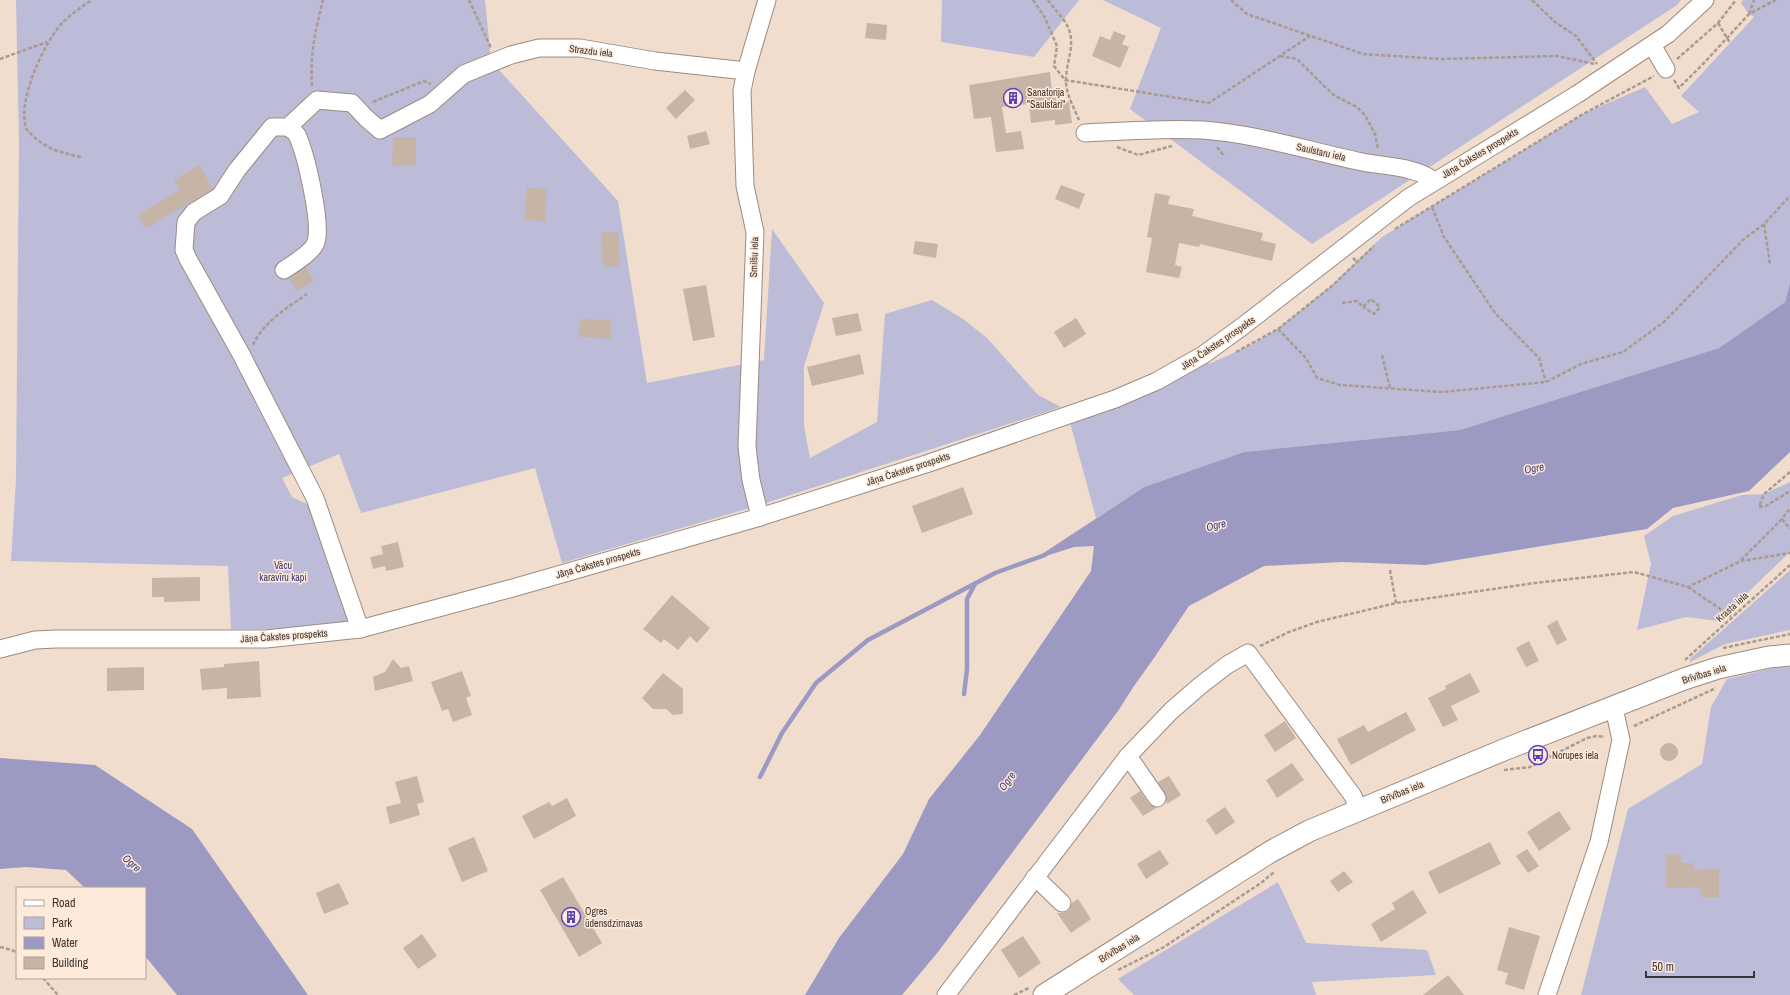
<svg xmlns="http://www.w3.org/2000/svg" width="1790" height="995" font-family="'Archivo Narrow',sans-serif">
<style>
.green{fill:#bcbbd8}
.water{fill:#9c9ac3}
.lines{fill:none;stroke-linecap:round;stroke-linejoin:round}
.stream{stroke:#9c9ac3;stroke-width:4.5}
.building{fill:#c6b4a6}
.minor-casing{stroke:#9c8b7e;stroke-width:19}
.major-casing{stroke:#9c8b7e;stroke-width:23}
.path{stroke:#aa9b90;stroke-width:2.5;stroke-dasharray:4 2;stroke-linecap:butt}
.minor{stroke:#fff;stroke-width:17}
.major{stroke:#fff;stroke-width:21}
.labels{text-anchor:middle;dominant-baseline:central;stroke-width:3;stroke-linejoin:round;paint-order:stroke}
.street-label{font-size:10px;fill:#3b332e;stroke:#fdeadb}
.poi-label{font-size:10px;fill:#3b332e;stroke:#fdeadb;text-anchor:start}
.park-label{font-size:10px;fill:#3b346a;stroke:#fdeadb}
.water-label{font-size:11px;font-style:italic;fill:#413b71;stroke:#fdeadb}
</style>
<rect width="100%" height="100%" fill="#f0ddce"/>
<!-- green -->
<g class="green">
<polygon points="16,0 485,0 491,61 618,201 647,383 764,360 772,229 824,303 804,366 804,426 810,458 877,422 885,314 932,300 963,319 987,338 1038,395 1061,407 757,506 562,563 535,468 361,513 339,454 282,478 292,497 320,510 358,621 284,629 231,629 228,566 11,561 16,479 19,142"/>
<polygon points="942,0 1079,0 1034,57 941,42"/>
<polygon points="1103,0 1681,0 1677,5 1312,244 1130,109 1161,28"/>
<polygon points="1743,0 1790,0 1790,282 1785,302 1719,348 1460,430 1244,452 1144,487 1096,518 1068,415 1203,355 1209,364 1253,344 1278,329 1332,285 1382,237 1583,114 1645,87 1672,124 1699,112 1681,96 1754,17 1749,14 1741,3"/>
<polygon points="1790,482 1790,552 1718,621 1686,617 1637,630 1651,564 1644,536 1673,516 1742,495 1764,494"/>
<polygon points="1790,570 1790,630 1725,644 1690,662 1690,659"/>
<polygon points="1782,666 1790,667 1790,995 1581,995 1628,809 1702,764 1711,707 1727,679"/>
<polygon points="1278,882 1306,943 1427,950 1436,975 1312,982 1316,995 1134,995 1118,979"/>
</g>
<!-- water -->
<g class="water">
<polygon points="1790,282 1790,452 1749,491 1673,508 1647,529 1426,565 1342,562 1264,566 1189,606 1154,658 1134,686 1118,711 938,952 902,995 805,995 839,938 903,854 929,799 980,735 1091,571 1094,546 1074,547 1040,558 1039,556 1144,487 1244,452 1460,430 1719,348 1785,302"/>
<polygon points="0,758 95,765 192,829 308,995 177,995 145,956 145,888 85,888 66,870 26,867 0,869"/>
</g>
<g class="lines">
<!-- stream -->
<g class="stream">
<polyline points="964,694 967,669 967,599 975,584"/>
<polyline points="760,777 782,733 816,683 868,640 995,573 1045,555"/>
</g>
</g>
<!-- building -->
<g class="building">
<polygon points="867,23 887,25 886,40 865,38"/>
<polygon points="1114,31 1126,36 1122,44 1129,47 1120,68 1092,56 1100,36 1110,40"/>
<polygon points="1050,72 1052,93 1055,93 1057,104 1069,102 1072,123 1055,125 1055,120 1031,123 1029,104 1002,107 1006,133 1021,131 1024,149 996,152 991,117 974,119 969,85"/>
<polygon points="685,90 695,100 676,119 666,108"/>
<polygon points="706,131 710,144 690,149 687,136"/>
<polygon points="393,137 416,137 416,166 392,166"/>
<polygon points="199,165 213,189 146,228 138,215 180,190 174,180"/>
<polygon points="1061,185 1085,194 1079,209 1055,199"/>
<polygon points="527,188 547,189 545,221 524,220"/>
<polygon points="1155,193 1170,196 1168,204 1194,209 1192,216 1263,233 1261,240 1276,244 1272,261 1200,244 1199,247 1179,243 1175,265 1182,267 1179,278 1146,272 1152,238 1147,237"/>
<polygon points="618,232 620,266 603,267 601,233"/>
<polygon points="915,241 938,244 936,258 913,254"/>
<polygon points="306,267 314,281 297,291 289,278"/>
<polygon points="706,285 715,337 693,341 683,289"/>
<polygon points="858,313 862,331 836,336 832,318"/>
<polygon points="1076,318 1086,334 1064,348 1054,332"/>
<polygon points="580,319 611,320 611,339 579,337"/>
<polygon points="860,354 864,374 812,386 807,367"/>
<polygon points="963,487 973,514 922,533 912,506"/>
<polygon points="398,542 404,567 386,571 385,566 373,569 370,557 383,554 381,546"/>
<polygon points="200,577 200,601 164,602 164,597 152,597 152,578"/>
<polygon points="672,595 710,628 697,643 690,636 678,650 664,639 661,643 643,629"/>
<polygon points="1557,620 1567,640 1557,645 1547,626"/>
<polygon points="1529,641 1539,661 1526,667 1516,648"/>
<polygon points="393,659 401,668 409,666 413,681 375,691 373,677 385,672"/>
<polygon points="259,661 261,697 227,699 227,688 202,690 200,669 224,667 224,664"/>
<polygon points="144,667 144,690 107,691 107,668"/>
<polygon points="462,671 471,696 466,698 472,715 453,722 448,709 442,711 431,682"/>
<polygon points="663,673 683,689 683,714 673,715 666,709 653,709 642,698"/>
<polygon points="1470,673 1480,692 1451,706 1458,720 1443,727 1428,698 1446,689 1445,686"/>
<polygon points="1406,712 1416,730 1351,765 1337,739 1364,725 1368,732"/>
<polygon points="1285,721 1296,738 1275,752 1264,735"/>
<circle cx="1669" cy="752" r="9"/>
<polygon points="1292,763 1304,780 1277,798 1266,780"/>
<polygon points="417,776 424,802 417,804 420,815 390,824 386,807 401,803 395,782"/>
<polygon points="1169,776 1181,795 1167,804 1165,793 1158,782"/>
<polygon points="1140,791 1149,804 1156,808 1143,816 1130,798"/>
<polygon points="567,798 576,816 534,839 522,816 549,802 552,806"/>
<polygon points="1225,807 1235,822 1216,835 1206,820"/>
<polygon points="1559,811 1571,829 1539,851 1527,832"/>
<polygon points="474,837 488,871 462,882 448,848"/>
<polygon points="1490,842 1501,864 1439,894 1428,872"/>
<polygon points="1527,849 1539,866 1528,873 1516,856"/>
<polygon points="1160,850 1169,864 1146,879 1137,864"/>
<polygon points="1681,854 1681,863 1694,863 1694,870 1719,869 1719,897 1701,897 1700,887 1666,888 1666,855"/>
<polygon points="1344,871 1353,882 1338,892 1330,881"/>
<polygon points="563,877 602,943 579,957 540,890"/>
<polygon points="339,883 349,904 324,914 316,893"/>
<polygon points="1413,890 1427,913 1381,942 1371,924 1395,909 1392,903"/>
<polygon points="1078,899 1091,919 1071,933 1057,913 1064,913 1069,910 1072,903"/>
<polygon points="1509,927 1540,936 1524,990 1505,984 1508,973 1497,970"/>
<polygon points="422,934 437,956 418,969 403,948"/>
<polygon points="1023,936 1041,963 1019,978 1001,950"/>
<polygon points="1448,975 1464,995 1423,995"/>
</g>
<g class="lines">
<!-- minor casing -->
<g class="minor-casing">
<g id="minor">
<polyline points="1652,45 1666,69"/>
<path d="M1085,133c39,-2 79,-5 118,-3 54,4 106,21 159,32 20,4 57,5 72,19"/>
<path d="M284,270c9,-6 29,-18 32,-28 6,-19 -10,-88 -19,-107 -2,-3 -6,-6 -9,-8"/>
<polyline points="760,517 751,480 747,447 755,232 745,186 742,91 746,71 767,0"/>
<polyline points="360,629 315,498 241,354 188,259 184,250 186,222 194,212 220,196 237,170 272,127 288,127 317,100 352,103 366,118 380,130 430,104 464,74 511,55 539,48 580,48 655,61 746,71"/>
<polyline points="0,649 35,640 56,639 266,639 360,629 509,589 760,517 929,463 1115,399 1157,381 1203,355 1243,326 1408,198 1576,95 1668,34 1705,0"/>
<polyline points="1128,756 1157,798"/>
<polyline points="1035,877 1062,903"/>
<polyline points="946,995 1128,756 1171,711 1201,685 1227,665 1248,653 1353,796 1358,809"/>
<polyline points="1547,995 1599,842 1621,740 1614,708"/>
</g>
</g>
<!-- major casing -->
<g class="major-casing">
<polyline id="major" points="1044,995 1270,852 1309,831 1506,749 1684,679 1718,668 1769,657 1790,655"/>
</g>
<!-- path -->
<g class="path">
<polyline points="469,0 491,48"/>
<polyline points="1033,0 1045,18 1057,46 1054,66 1065,80 1209,103 1310,36"/>
<path d="M1048,0c7,11 19,20 22,33 4,15 -4,31 -4,46 -1,13 8,29 13,41"/>
<polyline points="1231,0 1247,14 1363,54 1442,59 1557,56 1595,64"/>
<polyline points="1532,0 1555,22 1576,36 1597,64"/>
<polyline points="1749,14 1754,0"/>
<polyline points="1718,23 1730,43"/>
<polyline points="1280,56 1297,59 1326,88 1335,96 1357,107 1365,115 1375,134 1378,149"/>
<polyline points="0,59 47,42"/>
<polyline points="1677,59 1718,23 1736,0"/>
<polyline points="1674,80 1679,88 1704,63 1749,14 1776,0"/>
<path d="M312,86c-2,-33 3,-54 11,-86"/>
<polyline points="373,102 424,81 431,84"/>
<polyline points="1117,147 1138,155 1172,146"/>
<polyline points="1217,147 1224,156"/>
<path d="M81,157c-19,-4 -35,-8 -49,-22 -2,-2 -5,-4 -6,-7 -9,-27 18,-86 37,-106 9,-8 19,-16 29,-22"/>
<polyline points="1432,207 1444,237 1495,313 1539,358 1546,382"/>
<polyline points="1764,224 1770,264"/>
<polyline points="1395,229 1583,114 1654,76"/>
<polyline points="1353,258 1357,262"/>
<polyline points="1342,303 1357,301 1363,307 1371,299 1380,307 1374,314 1363,307"/>
<polyline points="1278,329 1306,358 1317,378 1340,385 1442,392 1546,382 1581,364 1623,352 1664,322 1743,240 1764,224 1790,196"/>
<path d="M253,345c10,-23 34,-37 54,-51"/>
<polyline points="1236,352 1278,329 1333,285 1374,246"/>
<polyline points="1382,355 1390,388"/>
<polyline points="1790,472 1764,494 1759,507 1766,506 1790,491"/>
<polyline points="1782,519 1790,529"/>
<polyline points="1741,560 1782,519 1790,508"/>
<polyline points="1390,570 1396,603"/>
<polyline points="1688,587 1732,617"/>
<polyline points="1260,646 1289,632 1317,622 1396,603 1535,583 1634,572 1688,587 1741,561 1790,553"/>
<polyline points="1723,648 1790,634"/>
<polyline points="1685,660 1790,565"/>
<polyline points="1634,726 1716,688"/>
<polyline points="1504,770 1530,767 1587,738 1596,736 1605,737"/>
<polyline points="0,947 12,950 17,953"/>
<polyline points="1118,970 1164,947 1261,883 1274,872"/>
<polyline points="43,978 58,995"/>
<polyline points="1014,995 1029,988"/>
</g>
<!-- minor -->
<use href="#minor" class="minor"/>
<!-- major -->
<use href="#major" class="major"/>
</g>
<!-- icons -->
<defs>
<g id="building-ring" transform="scale(1)"><circle r="9.5" fill="#fdeadb" stroke="#5b43bb" stroke-width="1.5"/><path d="M-4-6H4V6H1V3H-1V6H-4ZM-2.5-4.3h1.7v1.8h-1.7ZM.8-4.3h1.7v1.8H.8ZM-2.5-1h1.7V.8h-1.7ZM.8-1h1.7V.8H.8Z" fill="#5b43bb"/></g>
<g id="bus-ring" transform="scale(1)"><circle r="9.5" fill="#fdeadb" stroke="#5b43bb" stroke-width="1.5"/><path d="M-5-6H5V4H4V6H2V4H-2V6H-4V4H-5ZM-3.5-4V0h7V-4ZM-3.5 1.2v1.5H-2V1.2ZM2 1.2v1.5H3.5V1.2Z" fill="#5b43bb"/></g>
</defs>
<g fill-rule="evenodd">
<use href="#building-ring" x="1013" y="98"/>
<use href="#bus-ring" x="1538" y="755"/>
<use href="#building-ring" x="571" y="917"/>
</g>
<g class="labels">
<!-- street labels -->
<g class="street-label">
<text transform="translate(591 51) rotate(7)">Strazdu iela</text>
<text transform="translate(1321 152) rotate(13)">Saulstaru iela</text>
<text transform="translate(1480 153) rotate(-31)">Jāņa Čakstes prospekts</text>
<text transform="translate(754 257) rotate(-88)">Smilšu iela</text>
<text transform="translate(1218 343) rotate(-34)">Jāņa Čakstes prospekts</text>
<text transform="translate(908 469) rotate(-18)">Jāņa Čakstes prospekts</text>
<text transform="translate(598 563) rotate(-16)">Jāņa Čakstes prospekts</text>
<text transform="translate(1732 607) rotate(-42)">Krasta iela</text>
<text transform="translate(284 636) rotate(-4)">Jāņa Čakstes prospekts</text>
<text transform="translate(1704 674) rotate(-17)">Brīvības iela</text>
<text transform="translate(1402 792) rotate(-22)">Brīvības iela</text>
<text transform="translate(1119 948) rotate(-32)">Brīvības iela</text>
</g>
<!-- poi labels -->
<g class="poi-label">
<text x="1027" y="92">Sanatorija<tspan x="1027" dy="12">"Saulstari"</tspan></text>
<text x="1552" y="755">Norupes iela</text>
<text x="585" y="911">Ogres<tspan x="585" dy="12">ūdensdzirnavas</tspan></text>
</g>
<!-- park labels -->
<g class="park-label">
<text x="283" y="565">Vācu<tspan x="283" dy="12">karavīru kapi</tspan></text>
</g>
<!-- water labels -->
<g class="water-label">
<text transform="translate(1534 468) rotate(-11)">Ogre</text>
<text transform="translate(1216 525) rotate(-13)">Ogre</text>
<text transform="translate(1007 781) rotate(-54)">Ogre</text>
<text transform="translate(132 863) rotate(42)">Ogre</text>
</g>
</g>
<!-- legend -->
<rect x="16" y="887" width="130" height="92" fill="#fdeadb" stroke="#afa196"/>
<rect x="24" y="900" width="20" height="6" fill="#ffffff" stroke="#afa196"/>
<text x="52" y="907" font-size="12" fill="#3b332e">Road</text>
<rect x="24" y="917" width="20" height="12" fill="#bcbbd8" stroke="#afa196"/>
<text x="52" y="927" font-size="12" fill="#3b332e">Park</text>
<rect x="24" y="937" width="20" height="12" fill="#9c9ac3" stroke="#afa196"/>
<text x="52" y="947" font-size="12" fill="#3b332e">Water</text>
<rect x="24" y="957" width="20" height="12" fill="#c6b4a6" stroke="#afa196"/>
<text x="52" y="967" font-size="12" fill="#3b332e">Building</text>
<!-- scale -->
<path d="M1646 971v6h108v-6" fill="none" stroke="#3b332e" stroke-width="2"/>
<text x="1652" y="971" font-size="12" fill="#3b332e" stroke="#fdeadb" stroke-width="3" paint-order="stroke">50 m</text>
</svg>
